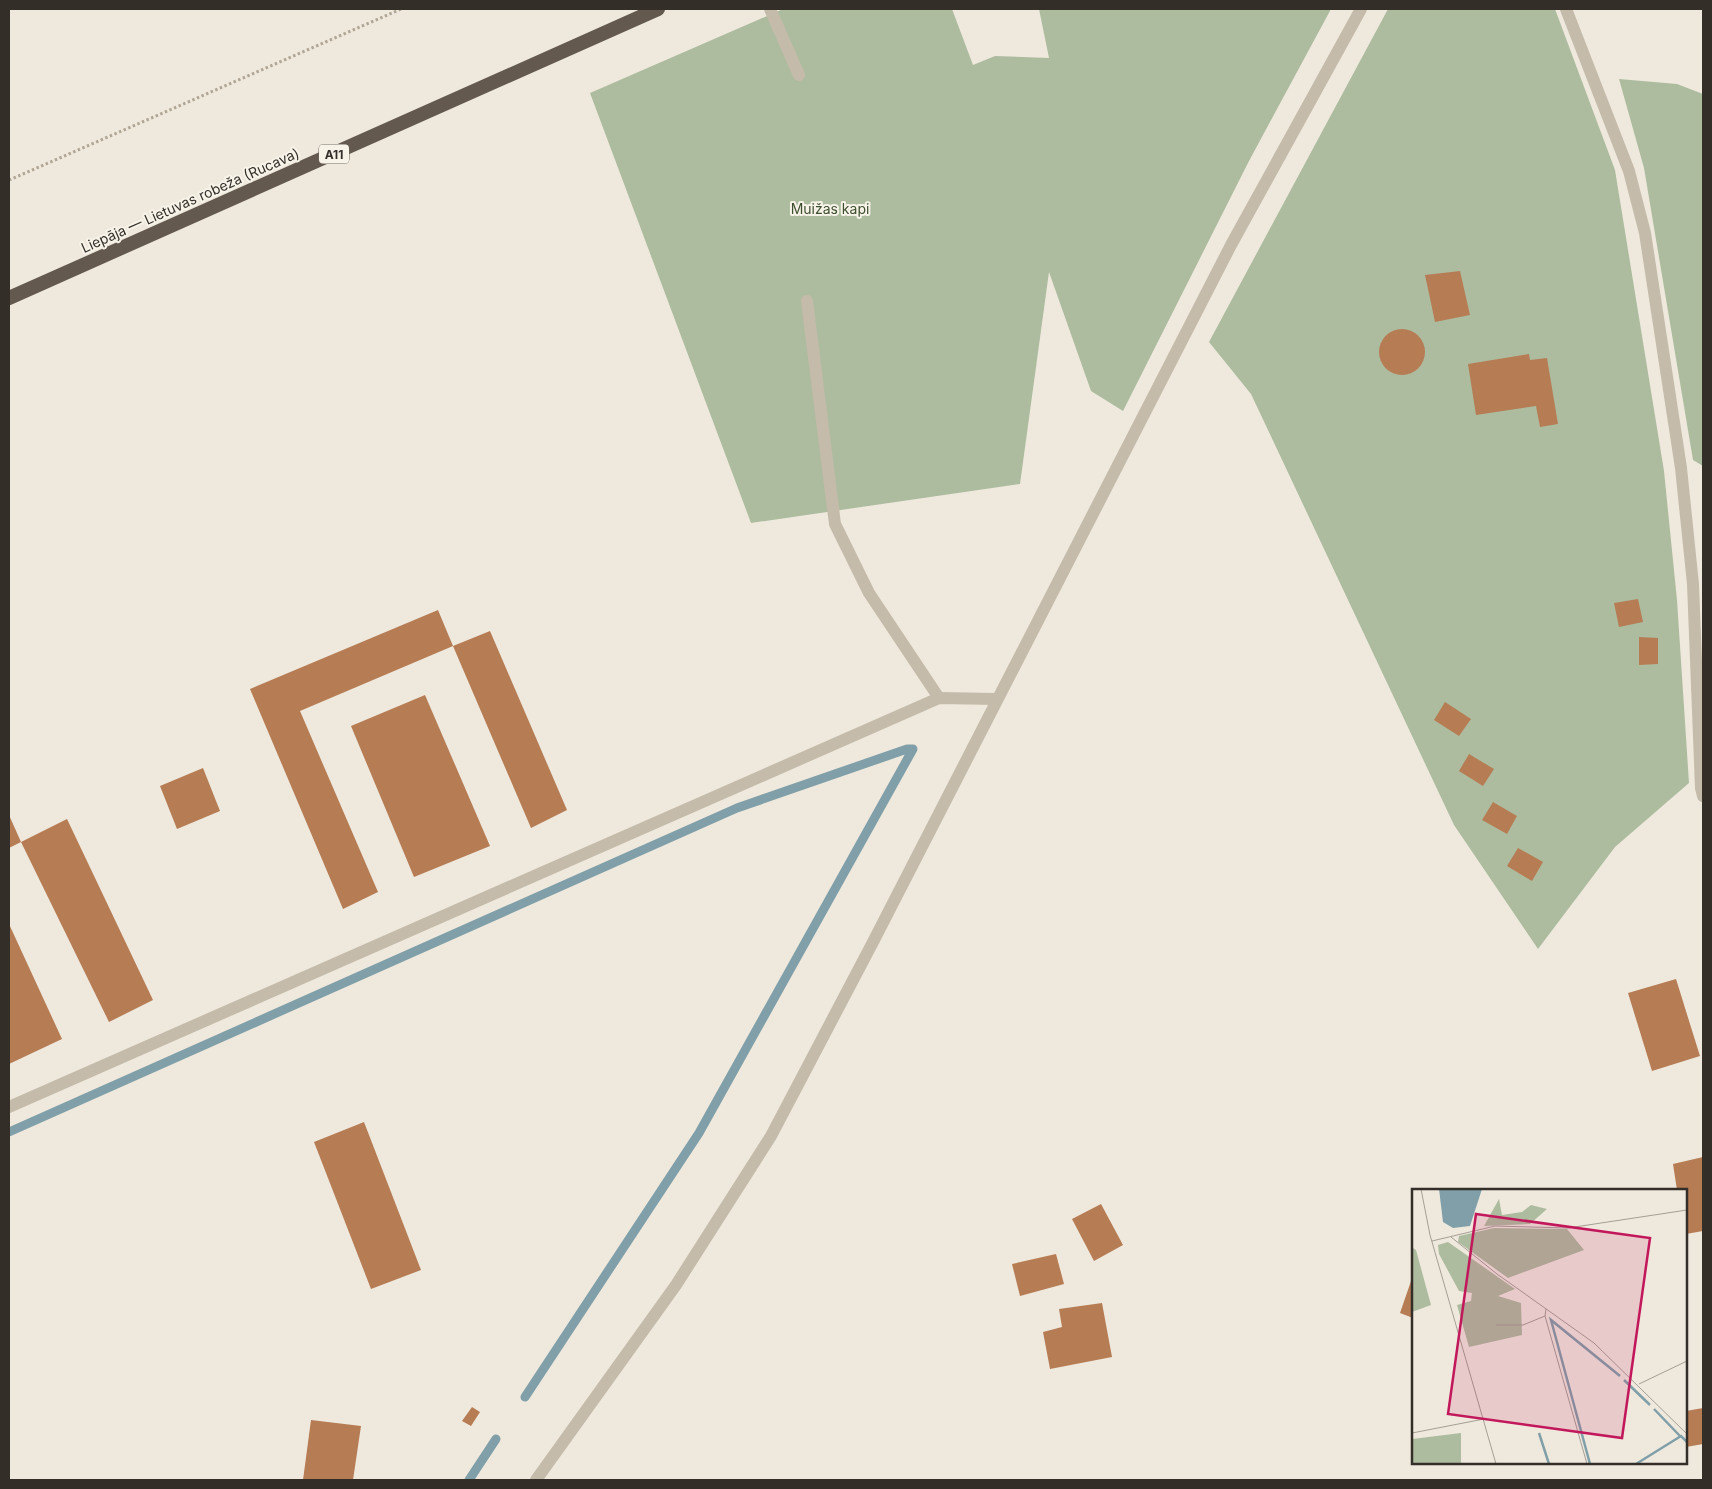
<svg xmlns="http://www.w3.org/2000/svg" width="1712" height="1489" font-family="Inter,sans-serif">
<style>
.green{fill:#adbc9f}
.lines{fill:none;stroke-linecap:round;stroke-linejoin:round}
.stream{stroke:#809fa8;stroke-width:9}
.building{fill:#b67c54}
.path{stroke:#b1a695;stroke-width:3;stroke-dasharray:2.5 2.5;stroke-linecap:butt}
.service{stroke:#c5bbaa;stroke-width:12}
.minor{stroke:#c5bbaa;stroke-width:12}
.trunk{stroke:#64594e;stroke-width:14}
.labels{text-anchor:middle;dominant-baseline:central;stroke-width:4;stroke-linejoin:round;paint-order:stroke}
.shield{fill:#f7f3e9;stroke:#6e6963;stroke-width:1}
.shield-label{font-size:12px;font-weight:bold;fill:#342e29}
.street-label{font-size:14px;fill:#342e29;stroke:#f7f3e9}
.park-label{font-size:14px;fill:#3e4f30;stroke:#f7f3e9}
.inset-river{fill:none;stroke:#809fa8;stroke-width:2.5}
.inset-road{fill:none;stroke:#a49e95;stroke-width:1}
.view{fill:#c2185b;fill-opacity:0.15;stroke:#c2185b;stroke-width:2.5}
.inset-edge{fill:none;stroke:#342e29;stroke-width:2.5}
</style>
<rect width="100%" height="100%" fill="#efe9dd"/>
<!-- green -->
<g class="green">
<polygon points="783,9 952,9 973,65 995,56 1049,58 1039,9 1331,9 1249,161 1123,411 1091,391 1049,272 1020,484 751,523 590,93"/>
<polygon points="1388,9 1555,9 1615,170 1664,471 1677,600 1689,783 1615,847 1538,949 1454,825 1251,394 1209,342"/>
<polygon points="1619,79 1677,84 1703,94 1703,466 1693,460 1644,168"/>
</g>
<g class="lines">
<!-- stream -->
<g class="stream">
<polyline points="9,1132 737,808 907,749 913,749 699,1133 525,1397"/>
<polyline points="469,1480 496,1439"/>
</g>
</g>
<!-- building -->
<g class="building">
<polygon points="1460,271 1470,315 1435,322 1425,275"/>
<circle cx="1402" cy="352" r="23"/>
<polygon points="1529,354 1530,360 1547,358 1558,424 1540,427 1536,406 1476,415 1468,364"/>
<polygon points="1638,599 1643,622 1619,627 1614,603"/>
<polygon points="438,610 453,646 490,631 567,810 531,828 453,646 300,711 378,892 343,909 250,689"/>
<polygon points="1639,637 1658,638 1658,664 1639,665"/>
<polygon points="425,695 490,846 414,877 351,726"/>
<polygon points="1445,702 1471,719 1459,736 1434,720"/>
<polygon points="1469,754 1494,769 1483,786 1459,771"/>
<polygon points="203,768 220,811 177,829 160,786"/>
<polygon points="1493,802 1517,816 1507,834 1482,820"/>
<polygon points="9,815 21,842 9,848"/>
<polygon points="67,819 153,1000 109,1022 21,842"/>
<polygon points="1518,848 1543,862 1532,881 1507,866"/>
<polygon points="9,924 62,1039 9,1064"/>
<polygon points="1676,979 1700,1056 1652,1071 1628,993"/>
<polygon points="364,1122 421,1270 371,1289 314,1142"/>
<polygon points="1703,1157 1703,1231 1686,1234 1686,1190 1677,1190 1673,1164"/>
<polygon points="1101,1204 1123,1245 1094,1261 1072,1219"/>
<polygon points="1056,1254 1064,1284 1020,1296 1012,1264"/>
<polygon points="1411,1281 1413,1282 1413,1318 1400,1313"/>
<polygon points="1102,1303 1112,1357 1050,1369 1043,1332 1062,1327 1059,1309"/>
<polygon points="472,1407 480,1412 471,1426 462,1421"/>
<polygon points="1703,1408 1703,1444 1686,1447 1686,1411"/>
<polygon points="311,1420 361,1426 353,1480 303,1480"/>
</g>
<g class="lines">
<!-- path -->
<polyline class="path" points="9,180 401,9"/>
<!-- service -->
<g class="service">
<polyline points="770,9 799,75"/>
<polyline points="807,301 835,524 869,593 939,698"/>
</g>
<!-- minor -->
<g class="minor">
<polyline points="1566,9 1629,171 1645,233 1681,468 1693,584 1701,788 1703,796"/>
<polyline points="9,1107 939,698 997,699"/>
<polyline points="536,1480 676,1285 771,1136 873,942 1231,245 1361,9"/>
</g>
<!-- trunk -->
<polyline class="trunk" points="9,298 658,9"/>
</g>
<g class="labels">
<!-- shield labels -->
<rect class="shield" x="319" y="144.5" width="30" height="19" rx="4"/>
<g class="shield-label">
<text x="334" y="154">A11</text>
</g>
<!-- street labels -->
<g class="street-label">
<text transform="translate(190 200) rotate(-24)">Liepāja — Lietuvas robeža (Rucava)</text>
</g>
<!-- park labels -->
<g class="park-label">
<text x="830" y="208">Muižas kapi</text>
</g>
</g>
<!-- overview -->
<g transform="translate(1412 1189)">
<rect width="275" height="275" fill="#efe9dd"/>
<path d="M87,10l3,16 20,-3 9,-7 16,4 -17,15 -46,2zM82,39l73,1 17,21 -76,28 -50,-36 1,-6zM36,53l67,47 -17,7 23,7 1,32 -53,12 -12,-42 14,-4 1,-8 -13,-2 -20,-37 -1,-9zM1,59l3,2 15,55 -19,7zM49,244v31h-49v-25z" fill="#adbc9f"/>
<path d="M27,0h43l-12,37 -17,2 -10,-6z" fill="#809fa8"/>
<path class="inset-river" d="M212,191l26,25M242,220l26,27M127,244l10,31M178,275l-39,-144 69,56M224,275l45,-28 6,6"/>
<path class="inset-road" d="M9,0l9,46 66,229M39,48l46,37 97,69 93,91M20,52l63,-15 73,2 119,-18M134,120l-1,7 42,148M84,136h27l22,-9M227,195l48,-23M0,244l72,-14"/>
<path class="view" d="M64,25l174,24 -28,200 -174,-24z"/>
<rect width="275" height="275" class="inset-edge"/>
</g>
<!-- border -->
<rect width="1712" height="1489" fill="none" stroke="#342e29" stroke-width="20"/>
</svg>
